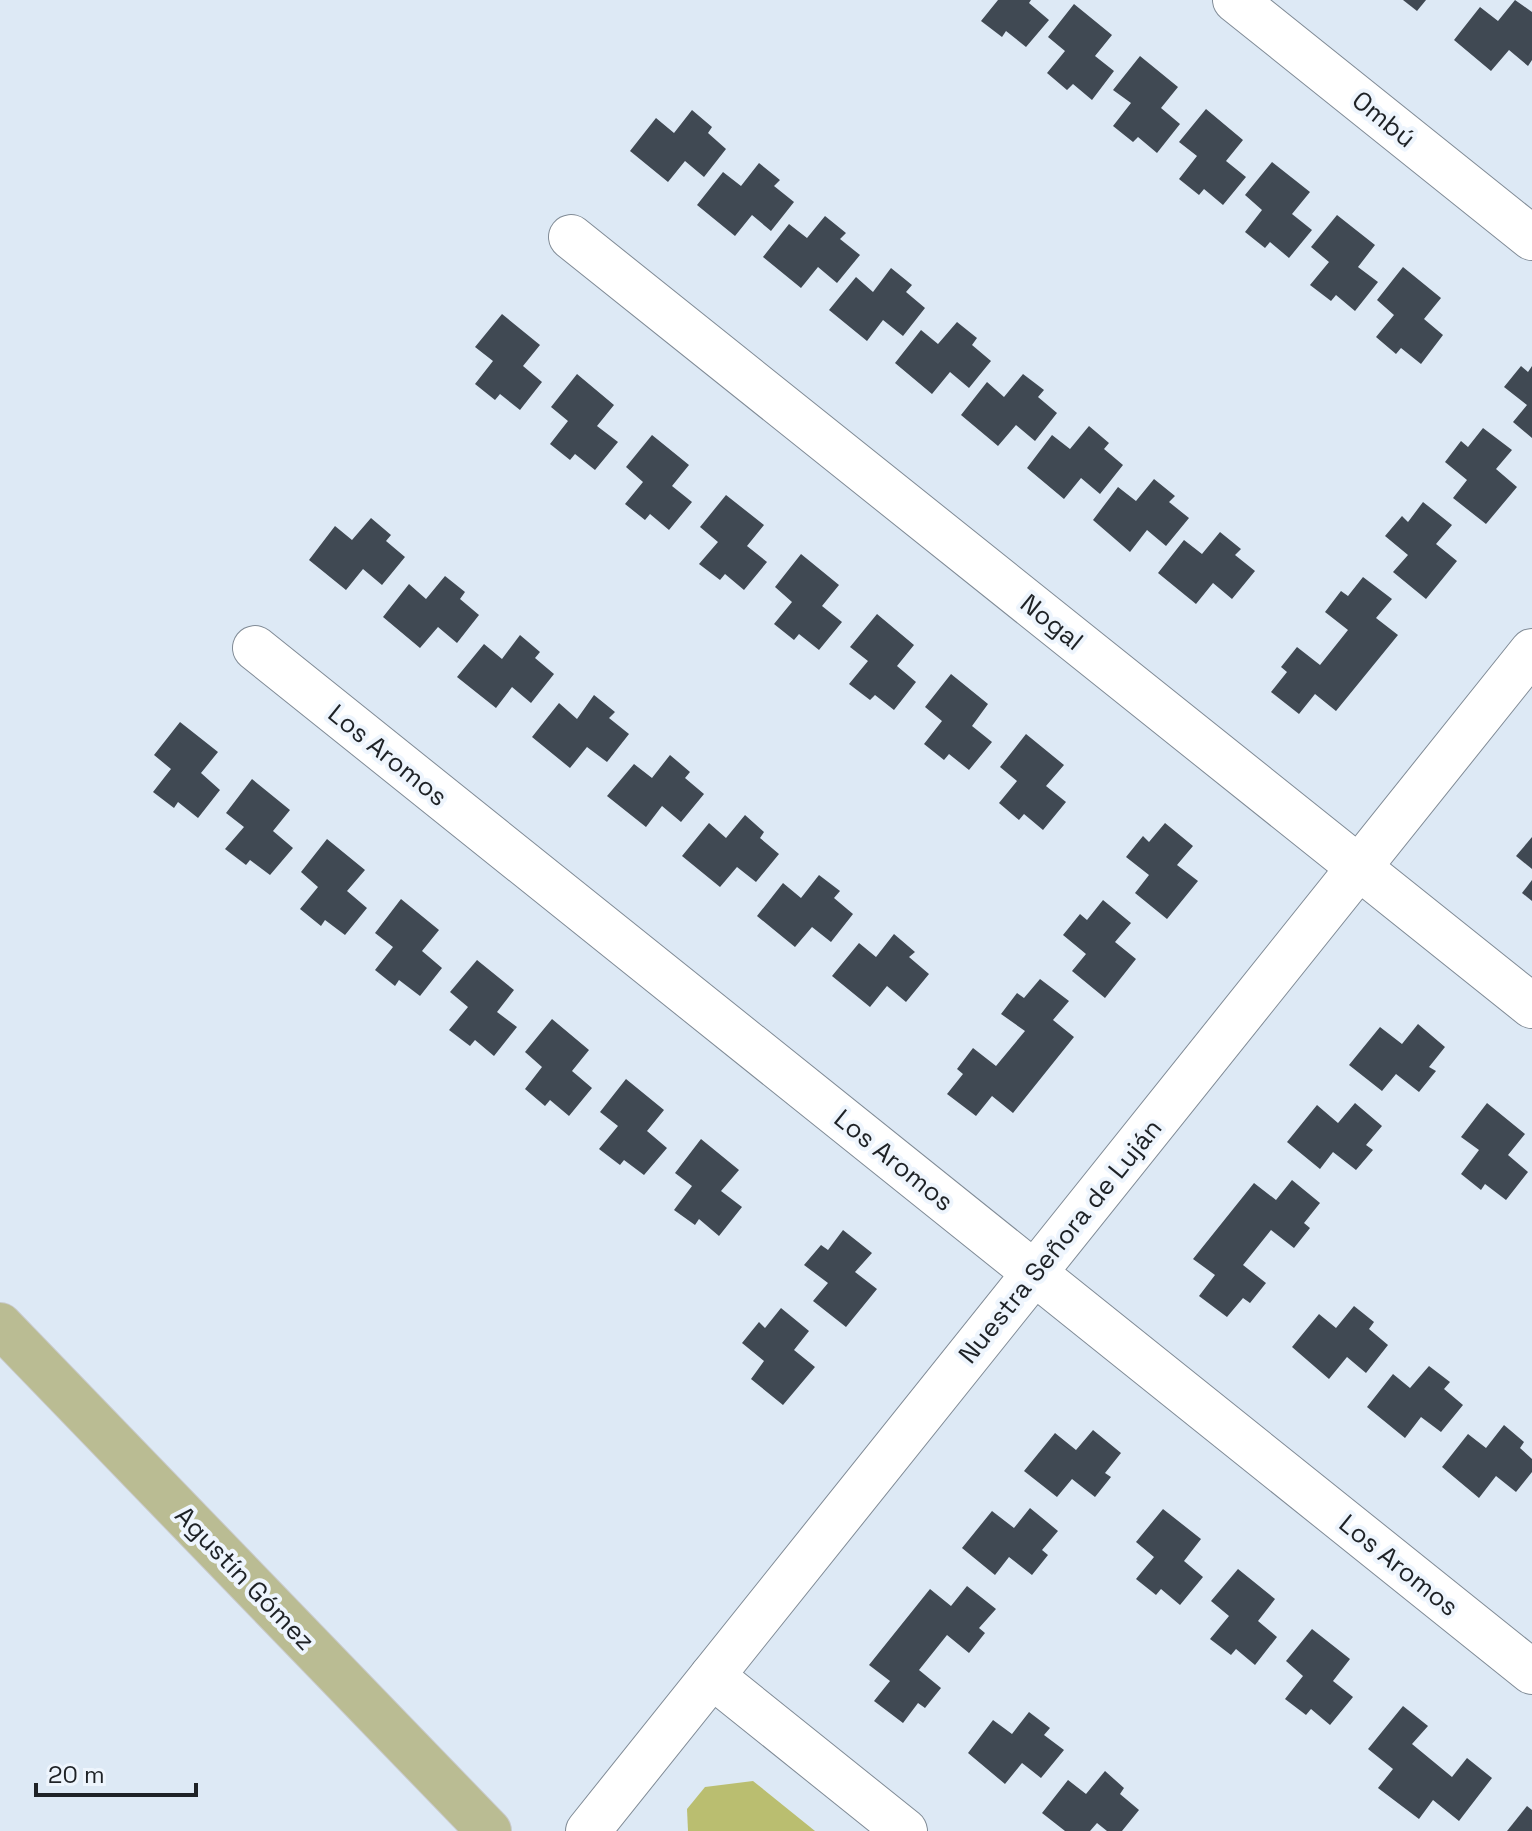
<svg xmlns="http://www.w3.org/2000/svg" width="1532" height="1831" font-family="'Space Grotesk',sans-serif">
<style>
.green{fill:#babe70}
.building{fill:#404953}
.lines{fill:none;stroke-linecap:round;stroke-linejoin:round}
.minor-casing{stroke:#808b96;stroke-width:46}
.major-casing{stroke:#c9cacb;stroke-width:46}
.minor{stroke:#fff;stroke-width:44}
.major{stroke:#babc93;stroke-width:44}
.labels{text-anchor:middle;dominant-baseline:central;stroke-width:8;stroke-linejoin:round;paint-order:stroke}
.street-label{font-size:26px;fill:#1e2226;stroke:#eef5fd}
</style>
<rect width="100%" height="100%" fill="#dde9f5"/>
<!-- green -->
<polygon class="green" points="753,1781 815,1831 688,1831 687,1809 705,1787"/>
<!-- building -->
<g class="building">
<polygon points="998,0 1031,0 1029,3 1049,20 1026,47 1006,31 1002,37 981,21"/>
<polygon points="1403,0 1426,0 1417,11"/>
<polygon points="1515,0 1532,12 1532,60 1528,66 1509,50 1491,71 1454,40 1480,7 1498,21"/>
<polygon points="1074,4 1112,35 1095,56 1114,71 1092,100 1073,84 1067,90 1047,73 1065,51 1048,37"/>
<polygon points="1140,56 1178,87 1161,108 1180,124 1157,153 1138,137 1133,142 1113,126 1131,103 1113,90"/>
<polygon points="1206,109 1243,140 1226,161 1246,177 1223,205 1204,189 1199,195 1179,179 1197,156 1179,142"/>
<polygon points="692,110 712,127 708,133 726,149 704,177 685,161 668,182 630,151 656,118 674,133"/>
<polygon points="1272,162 1310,192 1292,214 1312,230 1289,258 1270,242 1265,248 1245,232 1262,210 1245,195"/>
<polygon points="759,163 780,180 774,186 794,202 771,231 752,215 735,236 697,205 723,172 741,186"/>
<polygon points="1337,215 1375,245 1358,267 1378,282 1355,311 1336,295 1331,301 1310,285 1329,262 1311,247"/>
<polygon points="825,216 846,233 840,239 860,255 837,283 818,267 801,288 763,257 789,224 807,238"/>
<polygon points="1403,267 1441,298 1424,319 1443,335 1421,364 1401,348 1396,354 1376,337 1394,315 1377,300"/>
<polygon points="891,268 912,285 906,292 925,308 903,336 883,320 867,341 829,310 856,277 873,292"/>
<polygon points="502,314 540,345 523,366 542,382 520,410 500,394 495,400 475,384 493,361 475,347"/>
<polygon points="957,322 977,338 972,345 991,361 969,388 950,372 932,394 895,363 921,330 938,344"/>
<polygon points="1521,366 1528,372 1532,366 1532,438 1513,422 1527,405 1504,387"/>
<polygon points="577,374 614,405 597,426 618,442 595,470 575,454 570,460 550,444 568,421 551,407"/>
<polygon points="1023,374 1044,390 1038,397 1057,413 1035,441 1016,425 998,446 961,415 987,382 1004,397"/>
<polygon points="1089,426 1109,443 1104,449 1123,465 1100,494 1081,478 1064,499 1027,468 1052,435 1070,449"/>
<polygon points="1483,428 1512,450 1496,469 1517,487 1486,524 1453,498 1467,480 1445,462 1461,441 1468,447"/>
<polygon points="652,435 689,465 672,486 692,502 669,530 650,514 645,520 625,504 643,482 626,467"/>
<polygon points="1154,479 1175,496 1169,502 1189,518 1166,546 1147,530 1130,552 1093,520 1118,487 1136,501"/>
<polygon points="726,495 764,525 747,546 767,562 744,590 725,574 720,580 699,564 718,542 700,527"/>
<polygon points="1423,502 1452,525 1436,544 1457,561 1426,599 1393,572 1408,555 1385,536 1402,516 1408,522"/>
<polygon points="371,518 391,535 386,541 405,557 382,585 363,569 346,590 309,560 335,526 352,540"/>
<polygon points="1220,532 1241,549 1235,555 1255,571 1232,599 1213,583 1196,604 1158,573 1184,540 1202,554"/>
<polygon points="801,554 839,585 822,606 842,622 819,650 799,634 794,640 774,624 792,602 775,587"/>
<polygon points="445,576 465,592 460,599 479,615 457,643 438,627 420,648 383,617 409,584 426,599"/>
<polygon points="1363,577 1392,599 1376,618 1398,635 1336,711 1315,694 1299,714 1271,692 1287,672 1281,667 1297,647 1320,665 1348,630 1325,612 1341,591 1348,596"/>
<polygon points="877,614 914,645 897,666 916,682 894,710 875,695 870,700 849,684 868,661 850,647"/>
<polygon points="520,635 540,652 535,658 554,674 531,703 512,687 496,708 457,677 484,644 502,659"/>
<polygon points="951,674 988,704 972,726 992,742 969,770 949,754 944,760 924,744 942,721 925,707"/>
<polygon points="594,695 615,712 609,718 629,734 607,762 587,747 570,768 532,737 559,703 577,719"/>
<polygon points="180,722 218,752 201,773 220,790 198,818 178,802 174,808 153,792 171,769 154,755"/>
<polygon points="1026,734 1064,765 1046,786 1066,802 1043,830 1024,814 1019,820 999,803 1017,781 1000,767"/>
<polygon points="670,755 690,772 685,778 704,794 681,822 662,806 646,827 607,796 634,764 652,778"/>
<polygon points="252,779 290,810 273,831 293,848 270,875 250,860 246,865 225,849 244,827 226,813"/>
<polygon points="745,815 764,832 760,838 779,854 756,882 737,867 720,887 682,856 709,823 726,838"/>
<polygon points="1165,823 1193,846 1177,865 1198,881 1167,919 1135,893 1149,875 1126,857 1143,836 1149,842"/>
<polygon points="1532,837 1532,869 1516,856"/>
<polygon points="327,839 365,870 347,891 367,908 345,935 325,920 321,926 300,909 318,887 301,872"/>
<polygon points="819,875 840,891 834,898 853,914 831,942 812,927 795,947 757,916 783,883 801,898"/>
<polygon points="1532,880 1532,901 1522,893"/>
<polygon points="401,899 439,930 422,951 442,968 420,996 399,980 395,986 375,970 393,947 375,933"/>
<polygon points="1103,900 1131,923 1115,942 1136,959 1105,998 1072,971 1086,954 1063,935 1080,914 1087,920"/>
<polygon points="894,934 915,952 909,957 929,974 906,1002 887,986 870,1007 832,976 859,943 876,957"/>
<polygon points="477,960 514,990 497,1012 517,1027 494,1056 475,1040 470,1046 449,1030 468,1007 450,992"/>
<polygon points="1040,979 1069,1001 1053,1020 1074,1037 1013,1113 992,1096 976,1116 947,1094 963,1074 957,1069 973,1048 996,1066 1025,1031 1001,1014 1017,993 1024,998"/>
<polygon points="552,1019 589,1050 572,1071 592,1088 569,1116 550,1100 545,1106 525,1089 542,1067 525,1052"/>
<polygon points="1418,1024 1445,1047 1429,1067 1436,1071 1419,1092 1396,1074 1382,1091 1349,1065 1380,1027 1402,1044"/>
<polygon points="626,1079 664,1110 647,1131 667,1148 644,1175 624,1160 620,1165 599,1149 618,1126 600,1112"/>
<polygon points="1355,1103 1382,1126 1366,1145 1373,1150 1356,1170 1333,1152 1320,1169 1287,1142 1317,1105 1338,1123"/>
<polygon points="1487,1103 1525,1134 1508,1155 1528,1172 1506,1200 1485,1184 1481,1190 1461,1174 1479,1150 1461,1137"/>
<polygon points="701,1139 739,1170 721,1191 742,1207 719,1236 699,1219 695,1225 674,1210 692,1186 675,1173"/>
<polygon points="1292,1180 1320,1203 1304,1223 1310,1228 1294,1248 1271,1230 1243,1265 1266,1283 1250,1303 1243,1298 1227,1317 1199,1296 1215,1275 1193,1259 1254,1183 1276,1200"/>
<polygon points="843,1230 872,1253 855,1272 877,1289 846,1327 813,1301 828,1283 804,1265 821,1245 828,1250"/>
<polygon points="1354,1306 1374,1322 1369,1329 1388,1345 1366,1373 1347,1357 1329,1379 1292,1347 1319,1314 1336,1328"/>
<polygon points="781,1308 809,1331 794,1350 815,1367 783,1405 751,1379 764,1361 742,1343 759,1322 765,1328"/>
<polygon points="1429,1366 1450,1382 1444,1389 1463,1405 1441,1432 1421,1417 1405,1438 1367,1407 1393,1374 1410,1388"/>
<polygon points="1504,1425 1524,1442 1520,1448 1532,1459 1532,1472 1516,1492 1496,1476 1479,1498 1442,1467 1468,1434 1486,1448"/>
<polygon points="1093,1430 1121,1453 1105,1473 1111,1477 1095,1497 1072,1479 1057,1497 1024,1471 1055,1433 1076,1450"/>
<polygon points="1030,1508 1058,1531 1042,1550 1048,1555 1032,1575 1009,1557 995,1575 962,1548 992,1511 1014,1528"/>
<polygon points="1163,1509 1201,1539 1184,1561 1203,1577 1180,1605 1161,1589 1156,1595 1136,1579 1154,1557 1136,1542"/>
<polygon points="1238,1569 1275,1599 1258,1621 1277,1637 1255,1665 1236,1649 1231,1655 1210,1639 1229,1616 1211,1601"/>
<polygon points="967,1586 996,1609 979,1628 985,1633 969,1653 947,1635 919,1670 941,1688 925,1708 918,1703 903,1723 874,1701 890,1681 869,1665 930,1589 951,1606"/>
<polygon points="1312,1629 1350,1659 1333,1681 1353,1697 1330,1725 1311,1709 1306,1715 1285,1699 1303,1676 1286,1661"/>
<polygon points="1403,1706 1428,1726 1412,1744 1452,1777 1467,1758 1492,1778 1459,1821 1433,1800 1419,1819 1378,1788 1393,1769 1368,1749"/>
<polygon points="1029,1712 1050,1728 1044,1735 1064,1750 1041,1778 1022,1763 1005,1784 968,1753 993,1720 1012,1734"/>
<polygon points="1105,1771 1124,1788 1120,1794 1139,1810 1122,1831 1107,1831 1097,1823 1090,1831 1065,1831 1042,1813 1068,1780 1086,1794"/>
<polygon points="1527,1806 1532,1810 1532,1831 1507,1831"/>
</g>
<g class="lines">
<!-- minor casing -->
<g class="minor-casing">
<g id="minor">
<polyline points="1235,0 1532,238"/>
<polyline points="571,237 1532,1006"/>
<polyline points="255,648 1532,1672"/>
<polyline points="712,1676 905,1831"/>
<polyline points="588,1831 1532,651"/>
</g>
</g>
<!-- major casing -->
<g class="major-casing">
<polyline id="major" points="0,1325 489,1831"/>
</g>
<!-- minor -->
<use href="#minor" class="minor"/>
<!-- major -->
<use href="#major" class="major"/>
</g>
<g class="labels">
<!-- street labels -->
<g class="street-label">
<text transform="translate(1384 119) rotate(39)">Ombú</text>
<text transform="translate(1052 622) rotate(39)">Nogal</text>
<text transform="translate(388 755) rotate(39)">Los Aromos</text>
<text transform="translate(894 1160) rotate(39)">Los Aromos</text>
<text transform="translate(1060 1241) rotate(-51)">Nuestra Señora de Luján</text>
<text transform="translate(1399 1565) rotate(39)">Los Aromos</text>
<text transform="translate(245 1578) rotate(46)">Agustín Gómez</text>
</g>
</g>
<!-- scale -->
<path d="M36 1783v12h160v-12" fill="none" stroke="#1e2226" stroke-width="4"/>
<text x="48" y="1783" font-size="24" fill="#1e2226" stroke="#eef5fd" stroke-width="6" paint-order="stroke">20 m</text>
</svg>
